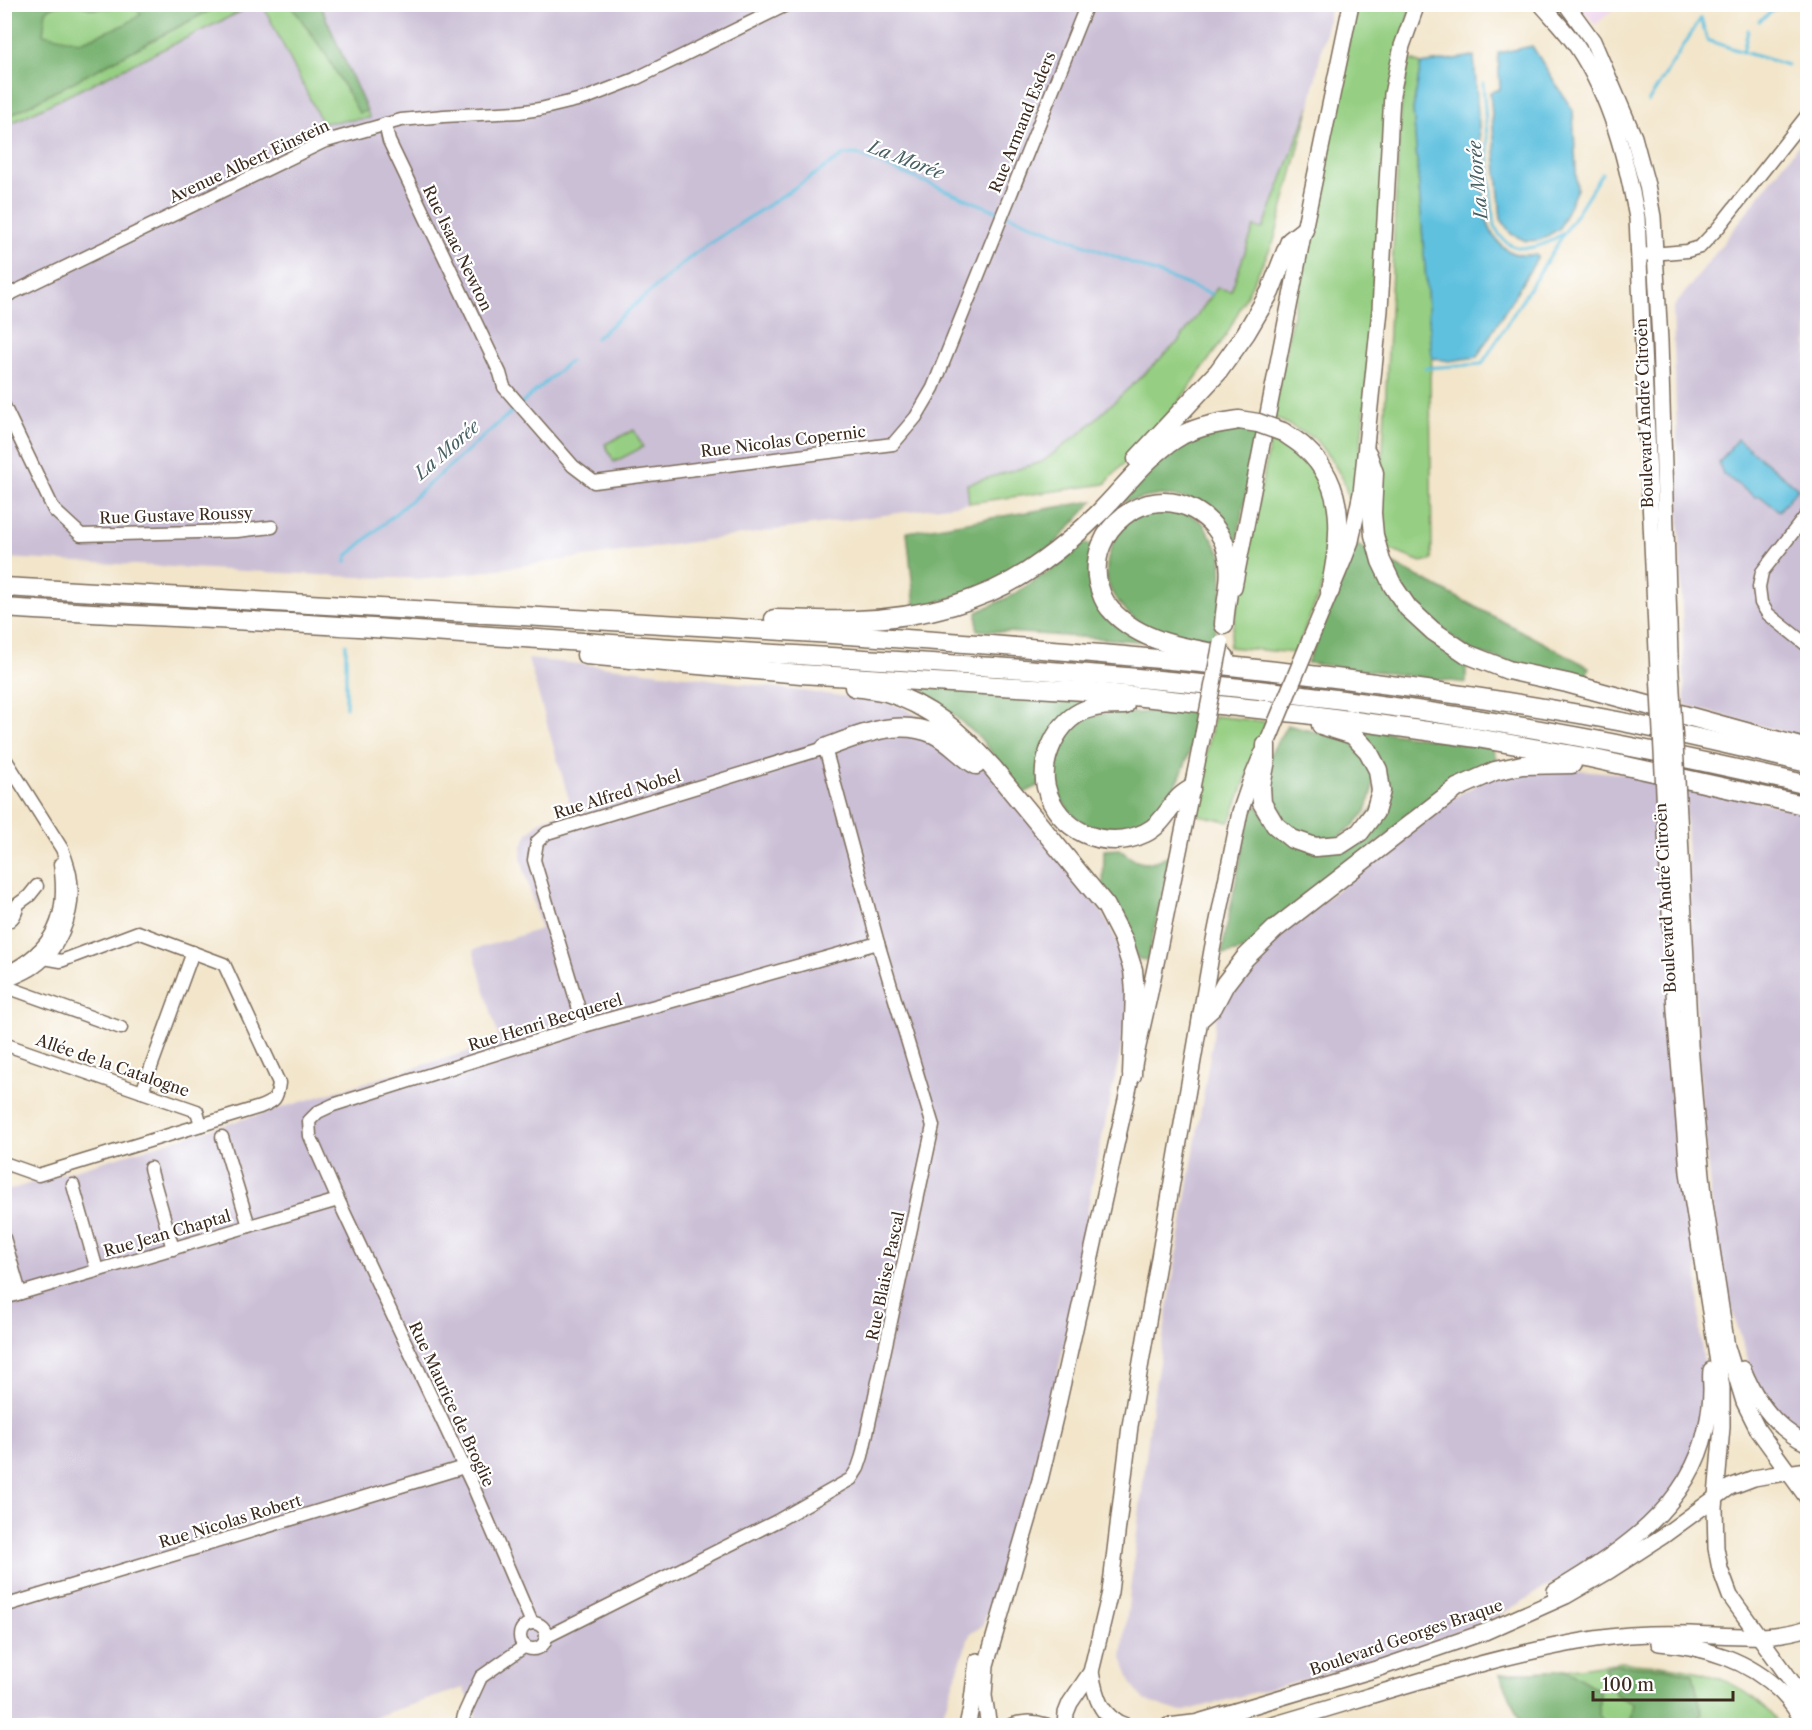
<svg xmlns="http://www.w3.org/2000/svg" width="1812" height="1730" font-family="'Libre Caslon Text',serif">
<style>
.built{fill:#ecd1ea}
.industrial{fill:#cbbfd5}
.green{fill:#96cf83;stroke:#687c50;stroke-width:1.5}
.forest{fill:#78b271;stroke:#5a6e48;stroke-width:1.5}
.water{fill:#60c1df;stroke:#4e767e;stroke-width:1.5}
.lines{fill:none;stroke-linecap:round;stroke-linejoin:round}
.stream{stroke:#60c1df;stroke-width:3}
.minor-casing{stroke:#7b6b5a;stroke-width:15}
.major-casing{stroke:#7b6b5a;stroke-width:18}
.highway-casing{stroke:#7b6b5a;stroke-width:21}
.minor{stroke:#fff;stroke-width:12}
.major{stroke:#fff;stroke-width:15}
.highway{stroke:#fff;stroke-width:18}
.major-bridge-casing{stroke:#7b6b5a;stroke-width:18;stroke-linecap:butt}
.highway-bridge-casing{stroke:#7b6b5a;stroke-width:21;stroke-linecap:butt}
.major-bridge{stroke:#fff;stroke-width:15}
.highway-bridge{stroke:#fff;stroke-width:18}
.labels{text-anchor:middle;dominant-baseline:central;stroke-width:4.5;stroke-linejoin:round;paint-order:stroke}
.street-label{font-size:16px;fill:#3b2a1e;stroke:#fff}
.water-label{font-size:18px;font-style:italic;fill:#485f62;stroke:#fff}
</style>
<rect width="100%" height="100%" fill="#fff"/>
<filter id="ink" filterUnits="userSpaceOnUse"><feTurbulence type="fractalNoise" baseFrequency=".0167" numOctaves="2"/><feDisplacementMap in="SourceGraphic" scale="12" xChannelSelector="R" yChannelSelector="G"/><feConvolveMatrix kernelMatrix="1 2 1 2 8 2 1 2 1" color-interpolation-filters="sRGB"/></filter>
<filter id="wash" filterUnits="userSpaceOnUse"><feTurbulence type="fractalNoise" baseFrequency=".008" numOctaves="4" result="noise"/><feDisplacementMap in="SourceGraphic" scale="24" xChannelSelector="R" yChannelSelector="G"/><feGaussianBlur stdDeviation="1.35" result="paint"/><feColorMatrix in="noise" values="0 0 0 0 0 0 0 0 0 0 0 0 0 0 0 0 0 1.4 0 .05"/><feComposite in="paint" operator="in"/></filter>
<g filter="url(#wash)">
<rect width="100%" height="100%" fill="#f2e5ca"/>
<!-- built -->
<polygon class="built" points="1580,5 1619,5 1595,25"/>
<!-- industrial -->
<g class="industrial">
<polygon points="254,5 263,5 323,123 370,118 320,5 1331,5 1310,105 1274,241 1227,334 1176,406 1105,484 428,579 356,577 5,558 4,126"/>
<polygon points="1807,134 1807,738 1685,705 1673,308"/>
<polygon points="528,659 630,669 880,701 904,708 941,730 973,753 1101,910 1117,941 1125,972 1128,1004 1120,1054 1092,1184 1072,1310 1033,1481 1014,1544 982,1626 970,1634 939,1725 473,1725 476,1713 463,1688 350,1725 5,1726 5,1191 500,1042 473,950 541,929 521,858 522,846 528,833 541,821 572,810"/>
<polygon points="1545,767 1649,776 1657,779 1698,1277 1700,1336 1706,1376 1703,1419 1686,1470 1662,1506 1637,1529 1565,1576 1498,1616 1396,1655 1181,1712 1144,1700 1132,1684 1122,1658 1153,1398 1218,1007 1251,961 1280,935 1458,795 1489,778"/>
<polygon points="1684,784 1807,813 1807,1438 1789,1426 1769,1404 1755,1381 1731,1306 1717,1254 1701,1103"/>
</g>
<!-- green -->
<g class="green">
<polygon points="5,5 254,5 5,126"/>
<polygon points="263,5 320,5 370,118 322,123"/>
<polygon points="1356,5 1410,5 1377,251 1366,396 1354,505 1350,504 1343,479 1332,461 1315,439 1272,416"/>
<polygon points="1409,59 1421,64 1413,109 1432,358 1430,377 1432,560 1421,562 1388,549 1381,527 1380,508 1398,154 1402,98"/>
<polygon points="1310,105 1274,241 1227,334 1176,406 1105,484 969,503 967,484 1042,462 1083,431 1178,342 1217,288 1231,291 1254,227 1263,229"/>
<polygon points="634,430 643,447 614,462 605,444"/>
<polygon points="1271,438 1297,452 1320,472 1332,500 1328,572 1295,653 1229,647"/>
<polygon points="1214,716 1267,722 1230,822 1194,814"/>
<path d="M1620,1662c64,4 118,8 160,63h-257l-23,-51 66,-4z"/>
</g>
<!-- forest -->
<g class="forest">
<polygon points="5,4 56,5 46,11 43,34 80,42 126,24 141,14 133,6 94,9 79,5 220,5 5,118"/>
<polygon points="291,5 320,5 367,111 359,113 326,55"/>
<path d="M1239,427l20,4 -25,124 -21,-41 -23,-15 -29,-4 -41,7c25,-25 51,-57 87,-69 9,-4 21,-4 32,-6z"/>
<polygon points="1093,501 1054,545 994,583 943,601 915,607 907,532"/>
<path d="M1163,509l23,3 17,11 18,31 1,35 -9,55c-11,-1 -22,-2 -32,-4 -15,-3 -42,-16 -53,-27 -8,-8 -17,-18 -20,-30 -5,-19 5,-51 21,-62 10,-7 22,-10 34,-12z"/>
<path d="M1082,543l13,3c-2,12 -7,27 -5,38 3,34 34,48 62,58l-175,-12v-18l34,-16 43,-28z"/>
<polygon points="1357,545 1371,552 1403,613 1431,641 1466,664 1466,683 1307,663"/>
<polygon points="1394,564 1589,667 1585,680 1571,678 1470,651 1414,606 1394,575"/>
<polygon points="925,687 1080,698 1080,705 1038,786 1024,793 980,738 950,712 923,698"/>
<path d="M1179,707l19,2c-2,15 -4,30 -9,44 -9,30 -34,77 -68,79 -44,4 -83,-44 -60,-84 6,-11 16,-26 27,-30 16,-7 33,-5 50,-5 13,-1 27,-4 41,-6z"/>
<polygon points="1287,725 1351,741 1373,773 1372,793 1366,811 1353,826 1337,838 1319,838 1298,834 1283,820 1270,802 1267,760"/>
<polygon points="1358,728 1492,748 1497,760 1483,765 1450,784 1244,950 1221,955 1251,806 1257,805 1273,831 1343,849 1388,788"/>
<path d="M1119,849c23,18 25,17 51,6l-22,105 -10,-1 -35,-67 1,-42z"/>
<polygon points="1613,1665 1666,1668 1693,1674 1702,1713 1697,1725 1631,1725 1630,1724 1634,1704 1616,1695 1604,1667"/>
<polygon points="1566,1670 1599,1690 1599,1716 1604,1725 1523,1725 1500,1674"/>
</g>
<!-- water -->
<g class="water">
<polygon points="1532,46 1573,111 1577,189 1559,229 1540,240 1526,241 1511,234 1501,219 1490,92 1500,89 1498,53"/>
<path d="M1474,56l11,158c6,24 22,47 50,40l3,3 -61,100 -28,4 -17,-3 -19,-249 8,-45z"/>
<polygon points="1737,439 1798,488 1779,511 1760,496 1755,497 1723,474 1719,463"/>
</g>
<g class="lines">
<!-- stream -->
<g class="stream">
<polyline points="1759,21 1782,4"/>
<polyline points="1743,52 1787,65"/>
<path d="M1483,83l10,136c10,39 43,33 70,14"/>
<polyline points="1648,102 1701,18 1707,40 1743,52 1748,30"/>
<polyline points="1006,214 1211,294"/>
<polyline points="596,338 694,254 844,155 856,154 999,212"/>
<polyline points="1425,368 1482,364 1602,173"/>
<polyline points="522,403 570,361"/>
<polyline points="346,562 347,556 517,407"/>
<polyline points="346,644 346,707"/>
</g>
</g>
</g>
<g filter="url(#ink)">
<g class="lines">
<!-- minor casing -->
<g class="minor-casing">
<g id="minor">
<polyline points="385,124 389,141 500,373 504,387 573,466 594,482 893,444 916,417 933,388 1087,4"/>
<polyline points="1640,255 1687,251 1700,247 1718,228 1808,114"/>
<polyline points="4,297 323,142 401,120 444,116 519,112 540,109 586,98 635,79 788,4"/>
<polyline points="4,406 54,510 81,535 237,531 272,527"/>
<polyline points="1808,513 1762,572 1759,587 1761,603 1768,614 1808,646"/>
<path d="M4,757l58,92c4,10 8,21 9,32 4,33 -12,72 -41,89 -8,5 -17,8 -26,12"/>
<path d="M4,923c10,-3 12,-10 14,-19l11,-8 8,-10"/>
<path d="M4,974c50,-24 64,-57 56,-110"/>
<polyline points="4,986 121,1028"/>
<polyline points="4,1044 197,1111 201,1125"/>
<polyline points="142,1092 193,952"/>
<polyline points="222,1137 249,1226"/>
<path d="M4,1163l34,12 222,-68c15,-6 17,-8 19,-24l-55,-119 -86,-32 -77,29 -17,-3 -6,-7"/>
<polyline points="150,1168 173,1249"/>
<polyline points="73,1185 97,1270"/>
<polyline points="4,1238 20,1293"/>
<polyline points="4,1298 338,1200"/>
<polyline points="4,1606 464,1467"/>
<polyline points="532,1623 473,1486 335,1193 310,1136 309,1121 318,1112 333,1105 584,1026 878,943"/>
<circle cx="533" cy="1636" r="13"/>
<polyline points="546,1637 777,1521 851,1479 858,1468 862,1456 933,1126 878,943 825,748 547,833 537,842 534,860 584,1026"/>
<polyline points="461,1726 465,1712 481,1677 525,1646"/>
</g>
</g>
<!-- major casing -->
<g class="major-casing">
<g id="major">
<path d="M1541,4c12,14 26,28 36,43 34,51 49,111 60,171l20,433"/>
<polyline points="1566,4 1593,41 1634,137 1647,185 1653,217 1660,341 1670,655"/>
<polyline points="1234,587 1304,230 1351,4"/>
<polyline points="1310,640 1344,559 1351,541 1361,493 1380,310 1392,94 1402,46 1417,4"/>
<polyline points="1666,832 1675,1011 1688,1172 1722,1388 1722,1427 1715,1508 1716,1548 1720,1569 1730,1596 1808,1704"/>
<polyline points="1680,834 1690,1045 1695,1107 1705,1204 1727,1347 1744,1402 1758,1430 1808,1499"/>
<path d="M1743,1369c13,32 33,60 65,75"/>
<path d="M1555,1591c63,-37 136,-85 151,-162 3,-13 5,-27 5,-40 0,-7 -1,-13 0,-19"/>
<path d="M1659,1643c44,3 90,17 122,49 10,10 18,22 25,34"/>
<path d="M1091,1672c4,23 9,46 35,54"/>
<polyline points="967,1726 971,1708 977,1661"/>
<polyline points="989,1726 984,1696 986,1665 1040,1480 1057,1409 1149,997 1203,734"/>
<path d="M1012,1726c11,-4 23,-4 34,0"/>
<polyline points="1065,1726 1066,1713 1070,1703 1091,1672 1110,1592 1130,1426 1212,950 1240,812 1251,780 1262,754"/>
<polyline points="1168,1726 1193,1723"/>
<polyline points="1185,1726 1383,1667 1485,1632 1566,1596 1609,1571 1663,1536 1730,1487 1754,1478 1771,1475 1808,1470"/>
<path d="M1269,1726c108,-31 215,-69 326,-87 31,-5 63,-6 95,-5 40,1 78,7 118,-6"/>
</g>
</g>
<!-- highway casing -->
<g class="highway-casing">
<g id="highway">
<path d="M1283,432c7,5 16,10 22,16 44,40 35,91 25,143"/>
<polyline points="1367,453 1374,473 1372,513 1374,535 1381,561 1393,586 1408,608 1433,631 1467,654 1508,670 1567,683 1808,749"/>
<polyline points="1137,459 1218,372 1246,333 1270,292 1290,241 1304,230"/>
<path d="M4,587c243,14 486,26 729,41 285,17 570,37 852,87 75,13 149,31 223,48"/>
<path d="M4,608c128,8 256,12 383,21 100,7 200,14 300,20 234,13 468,24 700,57 141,19 282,47 421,79"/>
<path d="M774,619c27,0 55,2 82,1 64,-2 132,-18 184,-57 21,-15 41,-32 59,-50 26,-26 50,-60 83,-78 18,-9 37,-12 57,-15"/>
<path d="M1224,625c1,-24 10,-49 3,-73 -4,-18 -17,-33 -33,-42 -49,-27 -107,19 -96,73 3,10 6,20 14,28 28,30 71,37 109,43l4,3"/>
<polyline points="586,655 801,674 1085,691 1305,714 1477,738 1590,758 1808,806"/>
<path d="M854,687c11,2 22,2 32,5 44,13 76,42 106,75l114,139 17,33 10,31 2,21 -3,84"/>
<path d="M1125,705c-14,0 -27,0 -40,5 -28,11 -45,49 -39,77 11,44 59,65 99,46 15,-7 22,-21 32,-33 3,-4 9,-8 14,-11"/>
<polyline points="1266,745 1266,760 1261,786 1262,803 1275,825 1292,839 1315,847 1340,845 1360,832 1375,812 1381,791 1378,770 1368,751 1353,735 1321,725"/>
<path d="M825,748c35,-13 72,-30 109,-14 16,8 28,23 42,31"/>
<polyline points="1202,1017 1213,1007 1225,984 1245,958 1275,929 1457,788 1495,771 1522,765 1572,764"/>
</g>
</g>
<!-- minor -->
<use href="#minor" class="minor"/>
<!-- major -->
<use href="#major" class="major"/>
<!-- highway -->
<use href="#highway" class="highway"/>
<!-- major-bridge casing -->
<g class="major-bridge-casing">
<g id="major-bridge">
<polyline points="1657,651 1666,832"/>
<polyline points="1670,655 1680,834"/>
<polyline points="1203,734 1221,643"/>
<polyline points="1269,739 1310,640"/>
</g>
</g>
<!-- highway-bridge casing -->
<g class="highway-bridge-casing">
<polyline id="highway-bridge" points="1239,420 1258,423 1283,432"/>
</g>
<!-- major-bridge -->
<use href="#major-bridge" class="major-bridge"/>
<!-- highway-bridge -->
<use href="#highway-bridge" class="highway-bridge"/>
</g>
</g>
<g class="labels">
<!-- street labels -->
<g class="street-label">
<text transform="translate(1022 122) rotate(-68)">Rue Armand Esders</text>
<text transform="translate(249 161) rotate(-25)">Avenue Albert Einstein</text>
<text transform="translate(458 248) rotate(64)">Rue Isaac Newton</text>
<text transform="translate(1644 413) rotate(-92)">Boulevard André Citroën</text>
<text transform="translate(783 441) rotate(-7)">Rue Nicolas Copernic</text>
<text transform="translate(176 515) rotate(-2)">Rue Gustave Roussy</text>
<text transform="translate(617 794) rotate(-17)">Rue Alfred Nobel</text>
<text transform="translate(1665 898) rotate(-93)">Boulevard André Citroën</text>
<text transform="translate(545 1022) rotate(-17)">Rue Henri Becquerel</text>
<text transform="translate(113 1065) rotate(19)">Allée de la Catalogne</text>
<text transform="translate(167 1233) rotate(-16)">Rue Jean Chaptal</text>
<text transform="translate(885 1276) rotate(-78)">Rue Blaise Pascal</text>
<text transform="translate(452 1404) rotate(65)">Rue Maurice de Broglie</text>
<text transform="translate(230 1521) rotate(-17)">Rue Nicolas Robert</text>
<text transform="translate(1406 1637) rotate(-19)">Boulevard Georges Braque</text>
</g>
<!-- water labels -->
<g class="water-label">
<text transform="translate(906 160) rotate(21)">La Morée</text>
<text transform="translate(1478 180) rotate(-95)">La Morée</text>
<text transform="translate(447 450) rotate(-41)">La Morée</text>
</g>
</g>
<!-- margin -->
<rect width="1812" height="1730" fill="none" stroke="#fff" stroke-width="24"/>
<!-- scale -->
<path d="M1593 1691v9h140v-9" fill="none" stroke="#3b2a1e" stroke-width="3"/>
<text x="1602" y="1691" font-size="18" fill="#3b2a1e" stroke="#ffffff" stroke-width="4.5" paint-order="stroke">100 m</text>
</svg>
